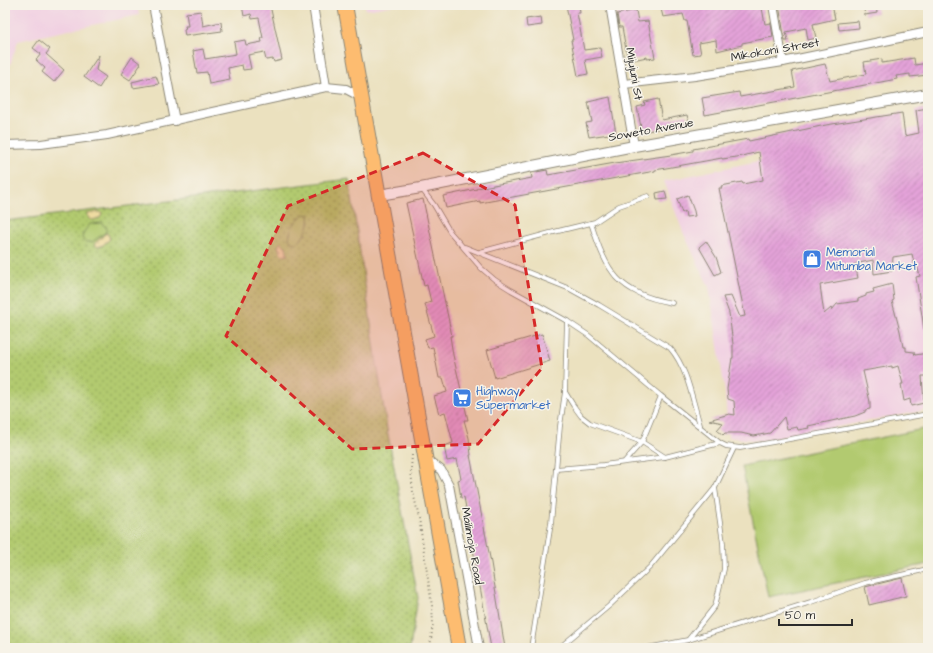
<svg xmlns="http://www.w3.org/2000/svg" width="933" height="653" font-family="'Architects Daughter',sans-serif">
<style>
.built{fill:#f1d0e2}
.grass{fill:url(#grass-dots);stroke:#6e7a4e}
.sand{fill:url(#sand-dots);stroke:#8c8264}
.pitch{fill:#b2ca70;stroke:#6e7a4e}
.building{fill:url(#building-hatch)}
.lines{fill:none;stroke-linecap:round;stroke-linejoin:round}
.service-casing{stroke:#8b8675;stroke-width:5.5}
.minor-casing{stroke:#8b8675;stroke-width:10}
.tertiary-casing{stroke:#8b8675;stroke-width:12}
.trunk-casing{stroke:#8b8675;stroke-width:16}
.path{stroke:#8b8675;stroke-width:2;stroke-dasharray:1 3;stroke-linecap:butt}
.service{stroke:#fff;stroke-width:4}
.minor{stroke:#fff;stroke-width:8}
.tertiary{stroke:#fff;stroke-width:10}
.trunk{stroke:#fdbc70;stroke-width:14}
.marked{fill:#d62828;fill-opacity:0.2;stroke:#d62828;stroke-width:3;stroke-dasharray:8 5;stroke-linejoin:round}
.labels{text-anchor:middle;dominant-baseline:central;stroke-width:3;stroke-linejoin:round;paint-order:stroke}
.street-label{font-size:12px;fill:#2b2b2b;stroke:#f7f3e8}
.shop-label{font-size:12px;fill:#366cbe;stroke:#f7f3e8;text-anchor:start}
</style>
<defs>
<pattern id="grass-dots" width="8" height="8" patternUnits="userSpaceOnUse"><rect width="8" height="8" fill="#b2ca70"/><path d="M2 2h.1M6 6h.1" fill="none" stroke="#91a45c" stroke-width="1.8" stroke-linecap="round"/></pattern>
<pattern id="sand-dots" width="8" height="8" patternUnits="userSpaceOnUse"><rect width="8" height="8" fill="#eeda9e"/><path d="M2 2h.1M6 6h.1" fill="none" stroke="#cb8" stroke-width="1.8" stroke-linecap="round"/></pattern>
<pattern id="building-hatch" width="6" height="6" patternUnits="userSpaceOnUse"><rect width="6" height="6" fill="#e4a3d9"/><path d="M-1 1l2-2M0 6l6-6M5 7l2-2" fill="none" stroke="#b985b0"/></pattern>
</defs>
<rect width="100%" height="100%" fill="#f7f3e8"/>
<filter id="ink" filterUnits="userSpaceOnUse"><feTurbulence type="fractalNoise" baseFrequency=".025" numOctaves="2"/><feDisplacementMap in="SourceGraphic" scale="8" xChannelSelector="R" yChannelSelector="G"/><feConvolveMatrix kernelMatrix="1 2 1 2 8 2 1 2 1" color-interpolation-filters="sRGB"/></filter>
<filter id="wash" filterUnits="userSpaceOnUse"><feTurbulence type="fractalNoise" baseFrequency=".012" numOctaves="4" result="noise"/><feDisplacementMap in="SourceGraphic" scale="16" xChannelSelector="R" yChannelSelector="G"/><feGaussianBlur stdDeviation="0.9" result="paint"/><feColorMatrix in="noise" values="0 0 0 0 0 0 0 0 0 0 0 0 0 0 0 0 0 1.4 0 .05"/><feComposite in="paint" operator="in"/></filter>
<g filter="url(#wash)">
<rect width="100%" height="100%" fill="#ebe1bf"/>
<!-- built -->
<g class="built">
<polygon points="5,5 137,5 139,15 18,41 5,80"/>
<polygon points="365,5 394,5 366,10"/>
<polygon points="928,125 928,410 761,441 728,437 725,392 709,287 683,232 664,181"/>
</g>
<!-- grass -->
<polygon class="grass" points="349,179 387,429 418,598 410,648 5,648 5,221"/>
<!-- sand -->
<g class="sand">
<polygon points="97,212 100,212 102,214 100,218 92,220 89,219 87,214"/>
<polygon points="106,233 108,234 110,239 103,245 98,247 94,244"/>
<polygon points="281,242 286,247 288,255 284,256 280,252 278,246"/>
</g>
<!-- pitch -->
<g class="pitch">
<path d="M305,214l4,1c2,11 -4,20 -11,28h-5l-4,-4c1,-10 7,-20 16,-25z"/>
<path d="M101,223l6,5 -1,4 -14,10h-7l-3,-4c1,-6 4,-9 8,-14z"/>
<polygon points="928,428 928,564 768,597 742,466"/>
</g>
<g id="blocks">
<!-- building -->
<g class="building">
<polygon points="242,5 270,5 282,60 274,62 273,59 266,60 264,52 248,55 251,69 243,70 242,65 228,68 230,80 209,84 207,72 197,73 193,51 203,49 205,59 236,54 234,42 245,40 246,45 262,42 261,38 263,38 259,18 252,19 251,14 244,16"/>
<polygon points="566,5 579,5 580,13 577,13 584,50 600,48 602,57 585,60 588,74 578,76 571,40 573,40"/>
<polygon points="660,5 760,5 760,9 762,8 765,24 771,23 773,37 742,43 742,45 717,51 716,40 699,43 701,54 693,55 687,21 685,21 683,14 663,17"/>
<polygon points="779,5 832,5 835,19 813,24 816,38 808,40 806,28 786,32 788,41 785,41"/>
<polygon points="863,5 876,5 877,13 865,15"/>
<polygon points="636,10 638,22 648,21 655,58 647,59 647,57 628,61 622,27 619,27 617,14"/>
<polygon points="201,11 203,26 221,22 222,31 185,36 184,30 186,29 185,26 188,26 186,13"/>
<polygon points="541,17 542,25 527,27 526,19"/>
<polygon points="858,21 859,28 839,30 838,23"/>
<polygon points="39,40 50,49 46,54 64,70 54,82 42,72 45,68 36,60 41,54 33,48"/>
<polygon points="99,55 96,70 106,77 99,88 84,77"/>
<polygon points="132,57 141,64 130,80 121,74"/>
<polygon points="914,58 915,65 928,63 928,75 910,77 910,74 896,76 897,79 705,115 702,98 739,92 740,97 795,87 792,71 825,64 830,81 866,74 864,62 882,59 882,63"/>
<polygon points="156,76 159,84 133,88 132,82"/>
<polygon points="610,97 616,133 589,137 586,123 592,122 588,102"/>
<polygon points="658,99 662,120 687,115 689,123 642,132 637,107 645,105 644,102"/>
<polygon points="928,108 928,329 924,329 916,277 920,276 917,266 915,267 912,254 893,257 892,271 874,274 873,260 855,264 858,278 820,285 824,314 831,308 832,310 837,304 858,301 858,299 866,296 866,294 874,292 873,289 892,284 894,300 892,301 900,331 903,347 906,347 906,351 914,352 915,355 928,353 928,376 922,376 924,403 911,406 910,399 904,401 901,384 903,384 898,366 892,368 892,366 863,371 870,402 870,409 865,410 865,412 855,416 808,426 809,428 798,430 797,427 787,429 784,417 770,433 754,436 741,433 725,433 723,435 717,430 723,423 709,420 729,414 735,415 734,401 728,399 727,389 732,358 733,358 733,344 729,313 723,297 731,296 740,317 745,316 719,188 722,188 721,186 742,182 743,184 763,180 759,152 737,157 722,159 722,158 655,170 655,171 480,203 480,201 446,208 443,196 477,189 477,188 532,178 531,173 547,170 548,175 615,163 671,155 693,151 693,149 748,139 749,141 826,125 902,113 905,136 919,133 916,110"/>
<polygon points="665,191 667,199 657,200 656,193"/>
<polygon points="688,195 694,211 695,216 686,217 685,211 682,213 677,199"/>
<polygon points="423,199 452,336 450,336 453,355 468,420 464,420 469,438 471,455 470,455 491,563 505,648 491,648 479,581 475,582 472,566 476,566 464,497 461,498 458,480 461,479 457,459 447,461 444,446 453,443 445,412 439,414 434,396 447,392 443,378 439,378 433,347 428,348 425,339 434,336 425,304 431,302 427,285 424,286 406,203"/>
<polygon points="706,241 716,257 721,272 715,275 699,247"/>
<polygon points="542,334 550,361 495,378 487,350"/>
<polygon points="902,578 906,596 869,605 865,587"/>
</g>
</g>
</g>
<g filter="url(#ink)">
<use href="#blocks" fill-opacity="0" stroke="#8b8675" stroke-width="1"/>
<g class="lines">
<!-- service casing -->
<g class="service-casing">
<g id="service">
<polyline points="421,188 434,205 450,232 481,268 495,280 511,290 567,321 588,335 661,396 720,443 726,446 740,448 928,414"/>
<path d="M591,223c16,50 27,70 81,80"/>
<path d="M465,247l105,42 29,16 71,43c18,21 22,51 30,77"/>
<polyline points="480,252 550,233 595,222 619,206 648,196"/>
<polyline points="565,392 573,405 581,416 590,423 642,442 665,457"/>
<polyline points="625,461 642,442 661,396"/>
<polyline points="556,469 603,465 665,457 720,443"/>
<polyline points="688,640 715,606 724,569 723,543 715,488"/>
<polyline points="531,648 551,523 560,426 565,392 567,321"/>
<polyline points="559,648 609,606 650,567 715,488 734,448"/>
<polyline points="647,648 688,640 811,602 865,583 928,569"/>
</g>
</g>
<!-- minor casing -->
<g class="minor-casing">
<g id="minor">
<polyline points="153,5 175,121"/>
<polyline points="313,5 326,87"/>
<polyline points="610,5 634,146"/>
<polyline points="773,5 783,62"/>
<polyline points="624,84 695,76 783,62 928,32"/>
<polyline points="5,145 41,144 107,135 326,87 346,89 361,97"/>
<polyline points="425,458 441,470 449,485 479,648"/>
</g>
</g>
<!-- tertiary casing -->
<g class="tertiary-casing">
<polyline id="tertiary" points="379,195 421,188 634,146 928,94"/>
</g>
<!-- trunk casing -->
<g class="trunk-casing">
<polyline id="trunk" points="345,5 459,648"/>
</g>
<!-- path -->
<polyline class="path" points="412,455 411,470 413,492 419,518 432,606 433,623 430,648"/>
<!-- service -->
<use href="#service" class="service"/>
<!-- minor -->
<use href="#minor" class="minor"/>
<!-- tertiary -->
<use href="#tertiary" class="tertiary"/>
<!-- trunk -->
<use href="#trunk" class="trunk"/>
</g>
</g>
<!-- marked area -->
<path class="marked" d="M423,153l92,52 27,163 -64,76 -126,5 -126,-113 62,-130z"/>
<!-- icons -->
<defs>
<g id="shop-square" transform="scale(1)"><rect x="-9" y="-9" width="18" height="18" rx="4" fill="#3f7fe0" stroke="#f7f3e8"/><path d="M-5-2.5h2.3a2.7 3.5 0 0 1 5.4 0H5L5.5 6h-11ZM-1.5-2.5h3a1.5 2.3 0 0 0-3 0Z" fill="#fff"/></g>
<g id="supermarket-square" transform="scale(1)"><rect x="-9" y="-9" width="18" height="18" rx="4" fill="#3f7fe0" stroke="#f7f3e8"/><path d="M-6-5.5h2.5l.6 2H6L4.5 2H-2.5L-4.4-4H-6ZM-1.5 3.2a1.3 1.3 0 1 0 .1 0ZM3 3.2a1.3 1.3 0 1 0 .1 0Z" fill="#fff"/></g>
</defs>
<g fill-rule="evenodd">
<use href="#shop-square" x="812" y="259"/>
<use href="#supermarket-square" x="462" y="398"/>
</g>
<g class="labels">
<!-- street labels -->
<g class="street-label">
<text transform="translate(775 50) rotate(-10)">Mikokoni Street</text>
<text transform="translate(634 74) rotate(80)">Mijujuni St</text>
<text transform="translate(651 130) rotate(-10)">Soweto Avenue</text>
<text transform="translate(472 546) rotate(80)">Mailimoja Road</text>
</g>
<!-- shop labels -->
<g class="shop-label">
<text x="826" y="252">Memorial<tspan x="826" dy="14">Mitumba Market</tspan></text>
<text x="476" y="391">Highway<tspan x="476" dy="14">Supermarket</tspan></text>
</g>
</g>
<!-- margin -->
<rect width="933" height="653" fill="none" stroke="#f7f3e8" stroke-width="20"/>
<!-- scale -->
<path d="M779 619v6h73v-6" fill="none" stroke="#2b2b2b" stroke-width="2"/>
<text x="785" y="619" font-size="12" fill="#2b2b2b" stroke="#f7f3e8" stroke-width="3" paint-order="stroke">50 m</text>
</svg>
